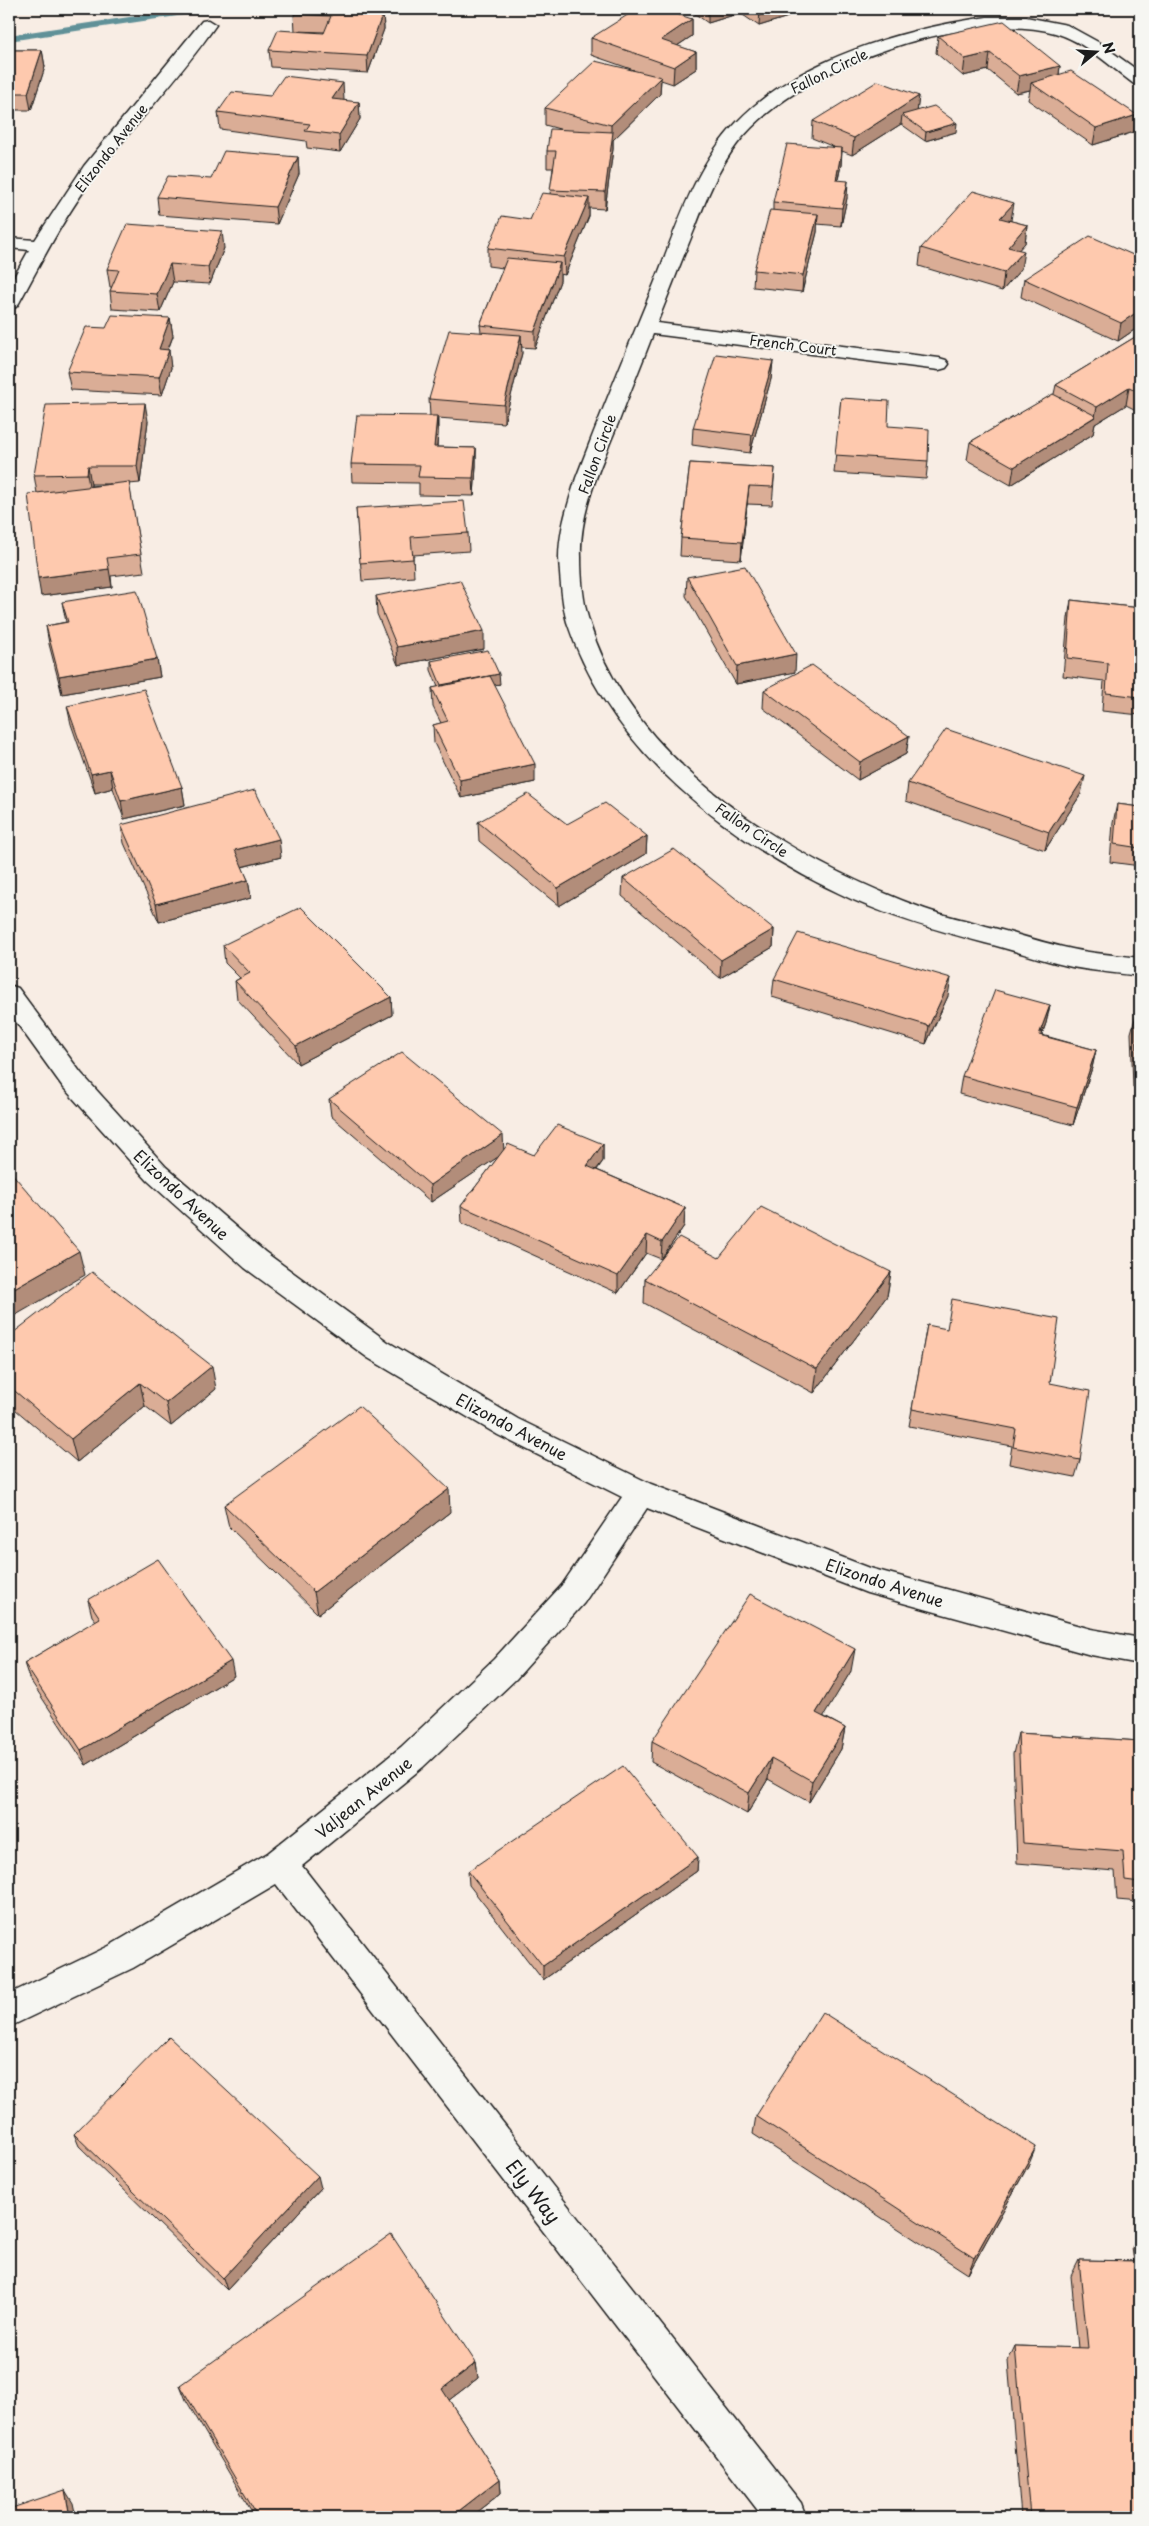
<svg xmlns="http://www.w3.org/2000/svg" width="1149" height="2526" font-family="'Playpen Sans',sans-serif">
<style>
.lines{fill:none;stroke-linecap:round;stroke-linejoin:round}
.stream{fill:#619198;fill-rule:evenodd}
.minor-casing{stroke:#1c1c1c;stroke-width:3}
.minor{fill:#f6f6f2;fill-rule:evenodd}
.wall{fill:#daad96;stroke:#1c1c1c;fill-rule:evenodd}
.shaded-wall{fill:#b28d7a;stroke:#1c1c1c}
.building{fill:#fec9ae;stroke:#1c1c1c}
.labels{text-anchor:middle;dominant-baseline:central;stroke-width:4;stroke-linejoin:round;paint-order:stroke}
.far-street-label{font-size:14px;fill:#1c1c1c;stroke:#f6f6f2}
.street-label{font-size:16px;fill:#1c1c1c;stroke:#f6f6f2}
.near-street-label{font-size:19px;fill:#1c1c1c;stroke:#f6f6f2}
</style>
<rect width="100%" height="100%" fill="#f8ede4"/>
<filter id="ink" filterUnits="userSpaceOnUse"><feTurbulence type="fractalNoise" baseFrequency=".02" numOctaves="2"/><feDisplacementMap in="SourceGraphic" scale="10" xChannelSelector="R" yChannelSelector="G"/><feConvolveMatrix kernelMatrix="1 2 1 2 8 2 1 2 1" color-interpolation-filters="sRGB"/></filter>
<g filter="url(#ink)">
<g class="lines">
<!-- stream -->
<polygon class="stream" points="183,9 210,9 204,12 9,41 9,35"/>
<!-- minor casing -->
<g class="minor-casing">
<g id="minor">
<path d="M987,17h39l41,8 31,17 42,30v13l-6,-1c-24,-18 -50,-43 -79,-51 -92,-25 -260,35 -318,111 -19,25 -31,55 -42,84 -13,31 -25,63 -38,95l282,35 7,2 3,4 -3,4 -7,2 -286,-36c-11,29 -23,58 -34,87 -17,42 -40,90 -38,136 0,20 2,45 8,64 42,143 204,240 336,288 20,7 41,11 61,17 29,7 57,17 86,23 22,5 46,6 68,9v18c-23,-3 -46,-5 -68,-9 -29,-6 -58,-17 -87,-24 -46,-12 -91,-25 -134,-44 -121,-56 -241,-147 -284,-277 -5,-17 -7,-46 -8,-64 0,-27 9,-54 17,-80 24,-63 50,-126 76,-189 23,-56 41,-122 85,-167 60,-63 166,-93 250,-105z"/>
<path d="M208,20l8,5c-36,52 -80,98 -119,148 -31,40 -54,86 -78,130l-3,4 -7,2v-23l20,-36 -20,-2v-10l26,2 49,-74 118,-145z"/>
<polygon points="9,985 18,988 81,1073 166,1167 265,1252 388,1342 518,1419 651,1484 870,1568 1091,1629 1140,1638 1140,1664 1091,1655 867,1593 647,1508 584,1603 516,1679 423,1767 302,1866 801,2503 806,2517 763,2517 276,1884 133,1968 9,2027 9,1994 109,1946 268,1853 401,1747 494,1659 562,1585 622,1497 498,1435 368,1358 245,1268 148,1181 63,1087 9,1012"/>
</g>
</g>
<!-- minor -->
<use href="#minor" class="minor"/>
</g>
<!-- wall -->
<g class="wall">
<polygon points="688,9 789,9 788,17 759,26 740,13 708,23"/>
<polygon points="361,11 383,13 384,29 368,73 271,67 269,50 324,33 324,32 295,31 294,14"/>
<polygon points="692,19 692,36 677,46 696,52 696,69 673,84 661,80 660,94 613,140 613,149 605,209 589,208 589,216 565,275 560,274 560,281 535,348 521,347 522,353 504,423 438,418 438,434 437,447 476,448 476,466 474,496 419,495 419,483 352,482 351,464 430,416 429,399 481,332 480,325 503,268 488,266 488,248 530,220 550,194 553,168 547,168 547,151 563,130 545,125 545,108 634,70 591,55 591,38"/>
<polygon points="938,36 1060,66 1059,75 1134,132 1093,145 1028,100 1030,90 1016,93 988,70 963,76 936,53"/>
<polygon points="9,50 42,50 45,67 31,110 9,110"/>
<polygon points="919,96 917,110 956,132 925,141 901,124 852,155 842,151 841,165 838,180 847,198 841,226 817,224 817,232 802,292 753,287 754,270 773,210 773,202 834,147 812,138 813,121"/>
<polygon points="344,100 344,101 359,102 360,119 340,152 307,148 306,141 220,129 218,112"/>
<polygon points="298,157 299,174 277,224 159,215 157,197"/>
<polygon points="1011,220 1011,221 1027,225 1025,243 1018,250 1021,269 1002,291 919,266 921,248"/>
<polygon points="224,248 210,284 173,282 160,312 112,309 110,291 112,287 110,287 107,269"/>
<polygon points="1140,258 1140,326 1118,341 1021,297 1024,279"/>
<polygon points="170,318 173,336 168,350 171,368 162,395 71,390 67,372 106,328"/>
<polygon points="1140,334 1140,412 1126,405 1095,424 1093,434 1011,485 967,460 970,442 1054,394 1056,385"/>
<polygon points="773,361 771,379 750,453 692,445 693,428"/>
<polygon points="841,398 888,426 928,461 926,479 834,473"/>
<path d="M148,421l-8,62 -11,1 15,88 -33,4 1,11 -71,9 -4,-103 -3,-18zM91,484h20l-20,2z"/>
<polygon points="690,463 775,468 772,505 747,504 741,560 680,556 681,538"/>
<polygon points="356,508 468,533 469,551 413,555 414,577 362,581"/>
<polygon points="687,577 795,672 736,684 686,596"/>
<polygon points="376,596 484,649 398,665 377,614"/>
<polygon points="1071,600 1140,608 1140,715 1102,711 1104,681 1063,676 1068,618"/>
<polygon points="62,602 157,659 160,677 62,694 49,644 46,626 66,622"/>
<polygon points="431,661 500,684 494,685 535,782 461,798 434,743 433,725 441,723 433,707 432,688 438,687 431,670"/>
<polygon points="764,690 909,736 906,754 858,780 763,708"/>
<polygon points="67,706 182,787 185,805 124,819 113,788 95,793 71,724"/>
<polygon points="908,783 1081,794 1045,850 906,801"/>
<polygon points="1117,804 1140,807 1140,866 1110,862 1113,823"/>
<polygon points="478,822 567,824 647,836 646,854 559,906 479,841"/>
<polygon points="121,825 281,857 242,867 248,880 251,898 159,922 124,843"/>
<polygon points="623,878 774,929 773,947 720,978 622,896"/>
<polygon points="223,945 391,997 392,1015 298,1064 237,999 235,981 240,978 225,963"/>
<polygon points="774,979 948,996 926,1044 772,997"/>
<polygon points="1050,1005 1046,1023 1042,1035 1096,1050 1092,1068 1073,1125 959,1094 962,1076"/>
<polygon points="1136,1015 1140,1016 1140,1088 1133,1087 1131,1033"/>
<polygon points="329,1099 504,1150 534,1155 603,1144 603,1161 597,1170 685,1208 684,1226 661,1259 646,1253 618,1293 462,1223 461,1206 499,1156 431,1202 331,1116"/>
<polygon points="719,1258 891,1272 887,1296 814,1393 644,1303 645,1279"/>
<polygon points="927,1325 1050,1383 1080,1460 1075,1477 1009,1464 1012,1446 909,1426"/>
<polygon points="9,1336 216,1389 171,1426 145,1406 77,1462 9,1404"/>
<polygon points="224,1505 450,1512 318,1614 229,1527"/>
<polygon points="88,1600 234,1676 86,1765 29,1678 24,1663 96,1621 92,1616"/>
<polygon points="851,1671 823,1716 845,1728 841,1749 809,1802 768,1779 747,1814 651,1762 652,1741"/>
<polygon points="1018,1733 1140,1741 1140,1902 1117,1900 1115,1871 1017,1863 1013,1754"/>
<polygon points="698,1857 697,1871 543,1980 469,1885 468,1871"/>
<polygon points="756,2116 1029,2164 968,2274 753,2134"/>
<polygon points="74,2134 321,2188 227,2290 79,2146"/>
<polygon points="1140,2232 1140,2483 1139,2483 1140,2517 1021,2517 1008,2361 1015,2346 1078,2348 1071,2276 1079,2260 1134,2261 1132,2248"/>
<polygon points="476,2363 478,2378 449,2400 500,2479 501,2493 470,2517 255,2517 186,2400 180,2385"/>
</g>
<!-- shaded-wall -->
<g class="shaded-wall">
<polygon points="355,9 361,9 362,11 355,28 354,11"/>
<polygon points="708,9 740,9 740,13 708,23"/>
<polygon points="760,9 789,9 788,17 759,26"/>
<polygon points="383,13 384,29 368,73 367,56"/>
<polygon points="692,19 692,36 660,57 661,40"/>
<polygon points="42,50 45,67 31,110 28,93"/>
<polygon points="696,52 696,69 673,84 674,67"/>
<polygon points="990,53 988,70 963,76 965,59"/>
<polygon points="1060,66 1058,83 1031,83 1030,90 1016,93 1019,76"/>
<polygon points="661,77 660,94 613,140 613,149 605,209 605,192 611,142 611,125"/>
<polygon points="343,83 344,100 334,116 332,99"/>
<polygon points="919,96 917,113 902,115 901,124 852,155 854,138"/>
<polygon points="359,102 360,119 340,152 339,135"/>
<polygon points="1137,115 1134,132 1093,145 1096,128"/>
<polygon points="957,123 956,132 925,141 926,132"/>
<polygon points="842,148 841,165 834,197 836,180"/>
<polygon points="9,152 11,166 9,167"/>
<polygon points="298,157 299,174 277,224 275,207"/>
<polygon points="848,181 847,198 841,226 842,208"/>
<polygon points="589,198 589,216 565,275 564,257"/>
<polygon points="1014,203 1011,220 997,235 1000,218"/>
<polygon points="818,214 817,232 802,292 803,275"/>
<polygon points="1027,225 1025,243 1006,264 1008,247"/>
<polygon points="222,231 224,248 210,284 208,267"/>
<polygon points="1024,251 1021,269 1002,291 1004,273"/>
<polygon points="560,263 560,281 535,348 535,331"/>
<polygon points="170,264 173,282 160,312 157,294"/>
<polygon points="1140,310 1140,326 1118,341 1121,323"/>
<polygon points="170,318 173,336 161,367 159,349"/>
<polygon points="521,335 522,353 504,423 504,405"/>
<polygon points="169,350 171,368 162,395 159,377"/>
<polygon points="773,361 771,379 750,453 752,435"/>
<polygon points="1129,387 1126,405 1095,424 1093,434 1011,485 1014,467 1095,417 1097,407"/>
<polygon points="145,403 148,421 140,483 137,466"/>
<polygon points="437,416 438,434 435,465 434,447"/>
<polygon points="476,448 476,466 474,496 473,478"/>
<polygon points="88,466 91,484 90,492 87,474"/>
<polygon points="749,486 747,504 741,560 742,542"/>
<polygon points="109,569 112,587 41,596 38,578"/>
<polygon points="484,631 484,649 398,665 397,647"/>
<polygon points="796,654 795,672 736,684 737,666"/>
<polygon points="157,659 160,677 62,694 59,676"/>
<polygon points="499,674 500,684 442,695 441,685"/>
<polygon points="909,736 906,754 858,780 860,762"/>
<polygon points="535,764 535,782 461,798 460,780"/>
<polygon points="110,770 113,788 95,793 91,774"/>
<polygon points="1085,776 1081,794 1045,850 1049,832"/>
<polygon points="182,787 185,805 124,819 121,801"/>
<polygon points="647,836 646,854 559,906 558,888"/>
<polygon points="279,839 281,857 237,868 235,850"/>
<polygon points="248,880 251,898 159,922 156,904"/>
<polygon points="774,929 773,947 720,978 721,960"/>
<polygon points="951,978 948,996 926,1044 929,1026"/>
<polygon points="391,997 392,1015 298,1064 296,1046"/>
<polygon points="1050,1005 1046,1023 1035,1052 1039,1035"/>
<polygon points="1096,1050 1092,1068 1073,1125 1077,1107"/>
<polygon points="503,1135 504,1153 431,1202 430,1185"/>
<polygon points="603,1144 603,1161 586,1183 587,1166"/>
<polygon points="685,1208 684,1226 661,1259 662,1242"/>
<polygon points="647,1235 646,1253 618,1293 618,1276"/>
<polygon points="79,1251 85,1275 9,1319 9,1291"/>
<polygon points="891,1272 887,1296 814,1393 817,1369"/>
<polygon points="212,1366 216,1389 171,1426 166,1403"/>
<polygon points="140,1383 145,1406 77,1462 71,1439"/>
<polygon points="449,1489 450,1512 318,1614 314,1592"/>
<polygon points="855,1649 851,1671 813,1734 816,1713"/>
<polygon points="231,1661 234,1676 86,1765 81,1750"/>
<polygon points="845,1728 841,1749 809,1802 812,1781"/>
<polygon points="771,1758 768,1779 747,1814 749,1793"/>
<polygon points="9,1790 12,1805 9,1806"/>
<polygon points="698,1857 697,1871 543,1980 543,1966"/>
<polygon points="1036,2147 1029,2164 968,2274 974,2258"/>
<polygon points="318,2176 321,2188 227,2290 223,2278"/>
<polygon points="476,2363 478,2378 444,2404 442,2389"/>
<polygon points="500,2479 501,2493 470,2517 451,2517"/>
<polygon points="65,2490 73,2503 76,2517 70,2517"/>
</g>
<!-- building -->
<g class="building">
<polygon points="296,9 355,9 354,11 383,13 367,56 269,50 278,30 324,33 331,16 294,14"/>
<polygon points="637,9 661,9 692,19 661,40 696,52 674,67 591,38"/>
<polygon points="1004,21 1060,66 1019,76 990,53 965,59 938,36"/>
<polygon points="9,50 42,50 28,93 9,93"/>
<polygon points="595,61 661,77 611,125 545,108"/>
<polygon points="1071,71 1137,115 1096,128 1031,83"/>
<polygon points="284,76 343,83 332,99 359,102 339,135 305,131 310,124 218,112 232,92 270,96"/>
<polygon points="878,81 919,96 854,138 813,121"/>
<polygon points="934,106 957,123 926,132 902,115"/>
<polygon points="550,129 613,132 605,192 550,190 556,151 547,151"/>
<polygon points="787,144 842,148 836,180 848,181 842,208 773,202"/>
<polygon points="224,151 298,157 275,207 157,197 168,176 211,179"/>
<polygon points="973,191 1014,203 1000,218 1027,225 1008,247 1024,251 1004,273 921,248"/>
<polygon points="542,193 589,198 564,257 488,248 502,216 530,220"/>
<polygon points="770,210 818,214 803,275 754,270"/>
<polygon points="127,224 222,231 208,267 170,264 157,294 110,291 119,270 107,269"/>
<polygon points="1090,236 1140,258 1140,310 1121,323 1024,279"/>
<polygon points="507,258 560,263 535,331 480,325"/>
<polygon points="112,315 170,318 159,349 169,350 159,377 67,372 86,327 106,328"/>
<polygon points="449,330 521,335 504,405 429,399"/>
<polygon points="1140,334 1140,392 1129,387 1097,407 1056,385"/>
<polygon points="716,354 773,361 752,435 693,428"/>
<polygon points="1053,394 1096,416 1014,467 970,442"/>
<polygon points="841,398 889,401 888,426 929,429 928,461 835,455"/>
<polygon points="145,403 137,466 88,466 87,474 34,475 46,405"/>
<polygon points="357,415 437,416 434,447 476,448 473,478 418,477 420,465 351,464"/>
<polygon points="690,463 775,468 773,487 749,486 742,542 681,538"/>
<polygon points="129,482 141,554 107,558 109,569 38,578 28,494"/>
<polygon points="464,501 468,533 411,537 413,559 360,563 356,508"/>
<polygon points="745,566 796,654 737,666 687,577"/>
<polygon points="460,580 484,631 397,647 376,596"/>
<polygon points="137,590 157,659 59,676 46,626 68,622 62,602"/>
<polygon points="1071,600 1140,608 1140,697 1106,693 1108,663 1067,658"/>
<polygon points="488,650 499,674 441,685 431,661"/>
<polygon points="812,665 909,736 860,762 764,690"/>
<polygon points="490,676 535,764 460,780 433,725 448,721 432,688"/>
<polygon points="144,689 182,787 121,801 110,770 91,774 67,706"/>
<polygon points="946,729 1085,776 1049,832 908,783"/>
<polygon points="255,790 279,839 235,850 248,880 156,904 121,825"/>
<polygon points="528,794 567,824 605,803 647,836 558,888 478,822"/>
<polygon points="1117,804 1140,807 1140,848 1114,844"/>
<polygon points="674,849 774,929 721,960 623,878"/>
<polygon points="301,907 391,997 296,1046 235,981 250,973 223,945"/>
<polygon points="798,933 951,978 929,1026 774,979"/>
<polygon points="995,990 1050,1005 1039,1035 1096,1050 1077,1107 962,1076"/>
<polygon points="1136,1015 1140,1016 1140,1070 1137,1070"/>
<polygon points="402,1052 503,1135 430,1185 329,1099"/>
<polygon points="557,1125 603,1144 587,1166 685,1208 662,1242 647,1235 618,1276 461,1206 508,1144 534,1155"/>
<polygon points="9,1170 79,1251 9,1291"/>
<polygon points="761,1207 891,1272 817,1369 645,1279 679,1237 719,1258"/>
<polygon points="92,1272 212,1366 166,1403 140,1383 71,1439 9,1386 9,1336"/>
<polygon points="952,1299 1059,1319 1050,1383 1090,1391 1080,1460 1013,1447 1016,1429 912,1409 927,1325 947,1329"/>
<polygon points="359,1406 449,1489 314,1592 224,1505"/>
<polygon points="158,1559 231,1661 81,1750 24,1663 100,1618 88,1600"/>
<polygon points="750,1594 855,1649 816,1713 845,1728 812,1781 771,1758 749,1793 652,1741"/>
<polygon points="1018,1733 1140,1741 1140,1882 1125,1880 1123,1851 1023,1843"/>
<polygon points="623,1766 698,1857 543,1966 468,1871"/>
<polygon points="822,2012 1036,2147 974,2258 756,2116"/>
<polygon points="169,2037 318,2176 223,2278 74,2134"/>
<polygon points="391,2234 476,2363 442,2389 500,2479 451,2517 258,2517 180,2385"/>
<polygon points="1079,2260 1140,2261 1140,2470 1138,2470 1140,2492 1140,2517 1030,2517 1015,2346 1088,2348"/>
<polygon points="65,2490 70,2517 9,2517 9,2509"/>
</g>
</g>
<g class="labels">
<!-- far-street labels -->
<g class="far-street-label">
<text transform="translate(829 71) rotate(-26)">Fallon Circle</text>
<text transform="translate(111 148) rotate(-52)">Elizondo Avenue</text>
<text transform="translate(793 345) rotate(7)">French Court</text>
<text transform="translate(597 454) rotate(-70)">Fallon Circle</text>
<text transform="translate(752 830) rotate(34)">Fallon Circle</text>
</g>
<!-- street labels -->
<g class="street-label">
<text transform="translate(182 1194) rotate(43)">Elizondo Avenue</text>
<text transform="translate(512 1426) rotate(28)">Elizondo Avenue</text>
<text transform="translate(885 1582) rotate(18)">Elizondo Avenue</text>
<text transform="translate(363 1797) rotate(-39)">Valjean Avenue</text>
</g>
<!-- near-street labels -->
<g class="near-street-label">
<text transform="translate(534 2191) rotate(52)">Ely Way</text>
</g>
</g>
<!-- margin -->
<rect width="1149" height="2526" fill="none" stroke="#f6f6f2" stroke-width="30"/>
<rect x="15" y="15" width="1119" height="2496" fill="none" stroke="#1c1c1c" stroke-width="2" filter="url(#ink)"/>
<!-- north arrow -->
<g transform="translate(1096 52) rotate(72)" stroke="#f6f6f2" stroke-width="4" paint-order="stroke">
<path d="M0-4L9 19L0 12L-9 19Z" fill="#1c1c1c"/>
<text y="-8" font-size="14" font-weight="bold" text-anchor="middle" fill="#1c1c1c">N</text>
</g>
</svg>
